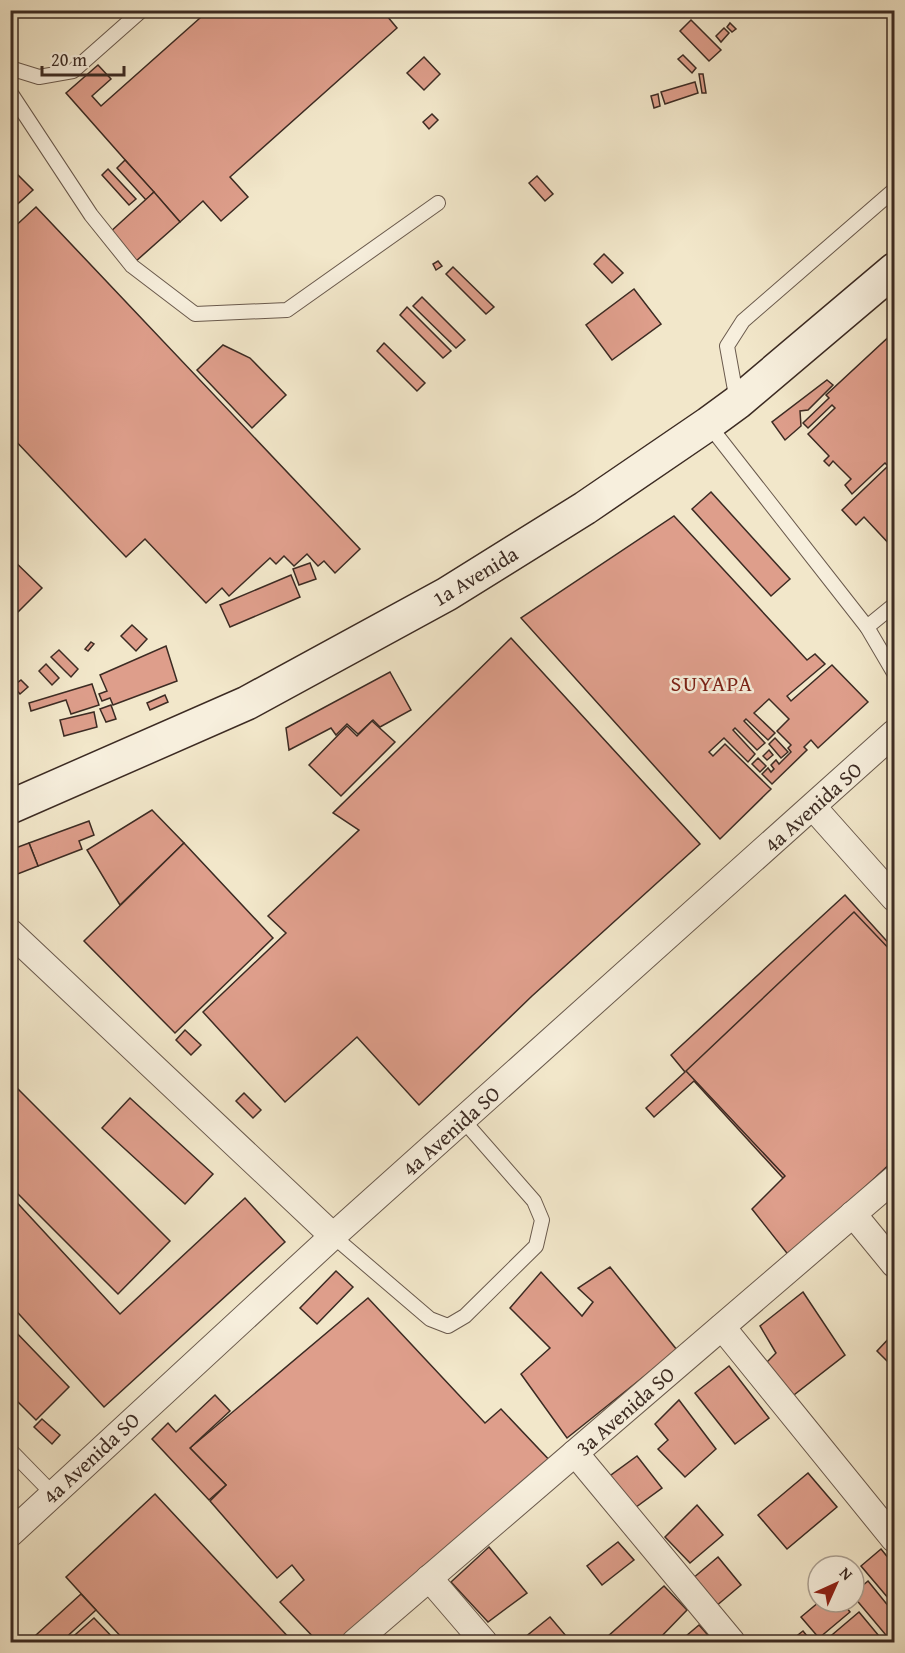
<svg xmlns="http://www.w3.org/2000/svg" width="905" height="1653" font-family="'Gentium Book Plus',serif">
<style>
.building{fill:#de9e8b;stroke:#3c2b23;stroke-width:1.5}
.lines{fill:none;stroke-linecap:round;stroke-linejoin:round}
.lane-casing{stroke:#6a5a4d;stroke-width:16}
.street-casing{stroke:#6a5a4d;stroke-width:28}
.secondary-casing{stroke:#3c2b23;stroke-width:36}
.lane{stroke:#f7efdd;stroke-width:14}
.street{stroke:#f7efdd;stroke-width:26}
.secondary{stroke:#f7efdd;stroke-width:33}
.labels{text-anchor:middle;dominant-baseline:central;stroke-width:5;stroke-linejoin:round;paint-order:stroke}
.street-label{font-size:21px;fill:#3c2b23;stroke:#f7efdd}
.neighbourhood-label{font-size:22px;letter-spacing:1.5px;fill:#7a1f14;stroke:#f7efdd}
</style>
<rect width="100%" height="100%" fill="#f2e7ca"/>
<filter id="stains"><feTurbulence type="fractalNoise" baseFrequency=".00333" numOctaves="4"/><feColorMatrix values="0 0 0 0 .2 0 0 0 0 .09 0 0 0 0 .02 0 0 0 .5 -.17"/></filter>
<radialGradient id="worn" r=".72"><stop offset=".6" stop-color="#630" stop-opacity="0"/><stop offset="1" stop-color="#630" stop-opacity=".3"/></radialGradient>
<!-- building -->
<g class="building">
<polygon points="209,10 382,10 397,28 230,177 248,197 221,221 203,201 180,222 66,93 98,65 111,79 92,96 101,106"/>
<polygon points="691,20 721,50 709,61 680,31"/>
<polygon points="730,23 736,29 732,32 727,27"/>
<polygon points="724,28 729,33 721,42 716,36"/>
<polygon points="683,55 696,68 692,73 678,59"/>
<polygon points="424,57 440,74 424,90 407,73"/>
<polygon points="699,74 703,74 706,93 702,93"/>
<polygon points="695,82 698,93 665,104 661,92"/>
<polygon points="658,94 660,106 654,108 651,96"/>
<polygon points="432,114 438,120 429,129 423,122"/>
<polygon points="125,160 154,192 146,200 117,168"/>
<polygon points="10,167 33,190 10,211"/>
<polygon points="108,169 136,199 129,205 102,175"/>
<polygon points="537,176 553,194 545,201 529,183"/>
<polygon points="154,192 180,222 135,262 109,233"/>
<polygon points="36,207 360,549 335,573 324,561 318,566 307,554 294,566 284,556 276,564 270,558 229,596 222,588 206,603 145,539 126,557 10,435 10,231"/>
<polygon points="604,254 623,273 612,283 594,264"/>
<polygon points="438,261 442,266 436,270 433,264"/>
<polygon points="453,267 494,307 486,314 446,274"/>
<polygon points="634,289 661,324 612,360 586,325"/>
<polygon points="422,297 465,340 456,348 413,306"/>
<polygon points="407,307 451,351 443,358 400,315"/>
<polygon points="894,332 894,549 864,517 856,525 842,510 888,466 885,463 852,494 845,485 851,479 833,461 829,466 824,461 829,456 808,434 835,408 832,405 808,428 803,423 829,398 826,395"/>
<polygon points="384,343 425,383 417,391 377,351"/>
<polygon points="223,345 250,358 286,395 252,428 197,370"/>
<polygon points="827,380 833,385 808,410 800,411 801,426 785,440 772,422"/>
<polygon points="711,492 790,579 771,596 692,509"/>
<polygon points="674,516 807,660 815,654 825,664 787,696 791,701 832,665 868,702 818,748 811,740 804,747 807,750 772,784 762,774 768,768 771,772 774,769 771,765 776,760 779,764 791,752 788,748 791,745 777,731 789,719 769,699 754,713 775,733 768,740 746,719 744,721 765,743 757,750 735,728 733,730 755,754 748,762 724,738 709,752 713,756 725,744 771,789 720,839 521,618"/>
<polygon points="10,557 42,588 10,620"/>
<polygon points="310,563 316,579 299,585 293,569"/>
<polygon points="291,575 300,597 230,627 220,605"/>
<polygon points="132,625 147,639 136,651 121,636"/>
<polygon points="511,638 700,844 532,996 419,1105 357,1037 285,1102 203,1012 286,933 268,916 359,830 333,813"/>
<polygon points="91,642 94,644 88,651 85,649"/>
<polygon points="166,646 177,681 113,705 110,698 102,701 99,694 107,691 100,675"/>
<polygon points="59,650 78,669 71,677 51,657"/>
<polygon points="46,664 59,678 52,685 39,671"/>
<polygon points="390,672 411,710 380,727 373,720 358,734 347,724 336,735 331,728 289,750 286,728"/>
<polygon points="21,680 28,687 20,694 13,686"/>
<polygon points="92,684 99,705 71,714 66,700 31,711 29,703"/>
<polygon points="165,695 168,702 150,710 147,703"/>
<polygon points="111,705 116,719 106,722 100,709"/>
<polygon points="94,712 97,727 64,736 60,720"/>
<polygon points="372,721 395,742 341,796 309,765 347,726 357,736"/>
<polygon points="775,738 788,752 781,758 769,744"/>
<polygon points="769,750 773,755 767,760 763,756"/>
<polygon points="758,758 766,766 760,772 752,764"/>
<polygon points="152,810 184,843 120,905 87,850"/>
<polygon points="89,821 94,835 79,841 82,849 38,866 29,843"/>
<polygon points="29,843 38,866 10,877 10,850"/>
<polygon points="184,843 273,938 175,1033 84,941"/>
<polygon points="845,895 894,949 894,1160 825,1224 694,1081 654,1117 646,1108 685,1072 671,1055"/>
<polygon points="854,912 894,954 894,1160 790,1257 752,1209 785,1176 686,1071"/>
<polygon points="185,1030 201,1045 191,1055 176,1040"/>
<polygon points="10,1081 170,1241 118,1294 10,1186"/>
<polygon points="244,1093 261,1110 253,1118 236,1101"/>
<polygon points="130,1098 213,1174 185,1204 102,1128"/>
<polygon points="10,1195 120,1314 245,1198 285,1242 104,1407 10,1304"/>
<polygon points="610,1267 677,1350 567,1438 521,1374 550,1348 510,1308 541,1272 582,1316 593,1302 578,1288"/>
<polygon points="336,1271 353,1287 317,1324 300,1308"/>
<polygon points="803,1292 845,1355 790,1398 762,1367 776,1353 760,1326"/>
<polygon points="368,1298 485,1423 501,1409 554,1465 350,1642 318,1642 280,1602 304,1580 292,1565 277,1578 210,1501 226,1485 190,1448"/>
<polygon points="10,1326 69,1387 36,1420 10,1394"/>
<polygon points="894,1333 894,1368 877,1351"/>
<polygon points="729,1366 769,1418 735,1444 695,1393"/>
<polygon points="215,1395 230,1411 190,1448 226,1485 209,1500 152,1439 168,1423 176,1432"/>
<polygon points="679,1400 716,1449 685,1477 658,1449 668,1440 655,1424"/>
<polygon points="42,1419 60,1435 52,1444 34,1427"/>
<polygon points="637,1456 662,1488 632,1510 607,1478"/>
<polygon points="808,1473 837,1507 787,1549 758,1515"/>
<polygon points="155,1494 293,1642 126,1642 96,1610 66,1577"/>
<polygon points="697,1505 723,1535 690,1563 665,1537"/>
<polygon points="618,1542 634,1560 602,1585 587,1566"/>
<polygon points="489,1547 527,1593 488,1622 451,1582"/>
<polygon points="881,1549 894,1565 894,1605 861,1566"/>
<polygon points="718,1557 741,1585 715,1607 692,1579"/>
<polygon points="868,1581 894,1613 894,1636 890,1640 854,1597 854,1593"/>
<polygon points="664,1586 687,1610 656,1642 612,1642 606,1638"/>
<polygon points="81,1594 96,1610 61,1642 43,1642 36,1635"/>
<polygon points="819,1602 842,1602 850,1612 819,1638 801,1617"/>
<polygon points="859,1612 884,1642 828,1642 826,1640"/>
<polygon points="550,1617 567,1637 560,1642 519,1642"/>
<polygon points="94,1618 117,1642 67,1642"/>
<polygon points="699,1625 714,1642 679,1642"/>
<polygon points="803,1631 812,1642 789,1642"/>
</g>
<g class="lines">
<!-- lane casing -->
<g class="lane-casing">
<g id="lane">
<polyline points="10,68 39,77 73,71 142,10"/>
<polyline points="10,92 91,215 132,266 195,314 287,310 438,203"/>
<polyline points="737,401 727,346 743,321 894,190"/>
<polyline points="708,424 867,627"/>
<polyline points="894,605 867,627 894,673"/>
<polyline points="333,1236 430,1319 448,1326 465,1316 536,1246 542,1220 534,1201 463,1120"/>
<polyline points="10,1450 52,1493"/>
</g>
</g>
<!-- street casing -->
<g class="street-casing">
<g id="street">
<polyline points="813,807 894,898"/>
<polyline points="10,932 333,1236"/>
<polyline points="853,1214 894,1264"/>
<polyline points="722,1327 894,1539"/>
<polyline points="575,1453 732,1642"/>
<polyline points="10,1534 333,1236 894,733"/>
<polyline points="429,1578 484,1642"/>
<polyline points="355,1642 894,1179"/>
</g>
</g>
<!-- secondary casing -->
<g class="secondary-casing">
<polyline id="secondary" points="10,807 247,703 447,594 585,508 708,424 738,402 894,270"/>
</g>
<!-- lane -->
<use href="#lane" class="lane"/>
<!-- street -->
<use href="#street" class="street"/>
<!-- secondary -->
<use href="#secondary" class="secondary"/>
</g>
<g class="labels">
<!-- street labels -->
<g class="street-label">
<text transform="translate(475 576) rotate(-31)">1a Avenida</text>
<text transform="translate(813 807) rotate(-42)">4a Avenida SO</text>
<text transform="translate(451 1131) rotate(-42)">4a Avenida SO</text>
<text transform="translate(625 1411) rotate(-41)">3a Avenida SO</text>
<text transform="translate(91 1458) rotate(-43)">4a Avenida SO</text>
</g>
<!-- neighbourhood labels -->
<g class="neighbourhood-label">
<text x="712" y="683">SUYAPA</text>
</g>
</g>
<!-- margin -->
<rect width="905" height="1653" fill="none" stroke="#f2e7ca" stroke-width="36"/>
<rect x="12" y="12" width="881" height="1629" fill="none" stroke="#3c2b23" stroke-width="3"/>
<rect x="18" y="18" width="869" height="1617" fill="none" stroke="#3c2b23" stroke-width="1.5"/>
<!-- north arrow -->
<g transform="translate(836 1584) rotate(45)"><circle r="28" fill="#f7efdd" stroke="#aca193" stroke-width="1.5"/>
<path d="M0-4.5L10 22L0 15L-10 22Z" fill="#8f2418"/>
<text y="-9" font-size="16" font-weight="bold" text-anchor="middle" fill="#3c2b23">N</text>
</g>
<!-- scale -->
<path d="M42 66v9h82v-9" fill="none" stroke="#3c2b23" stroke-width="3"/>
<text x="51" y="66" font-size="18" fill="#3c2b23" stroke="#f7efdd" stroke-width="4.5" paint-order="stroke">20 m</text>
<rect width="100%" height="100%" filter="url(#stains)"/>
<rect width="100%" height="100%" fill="url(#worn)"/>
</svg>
